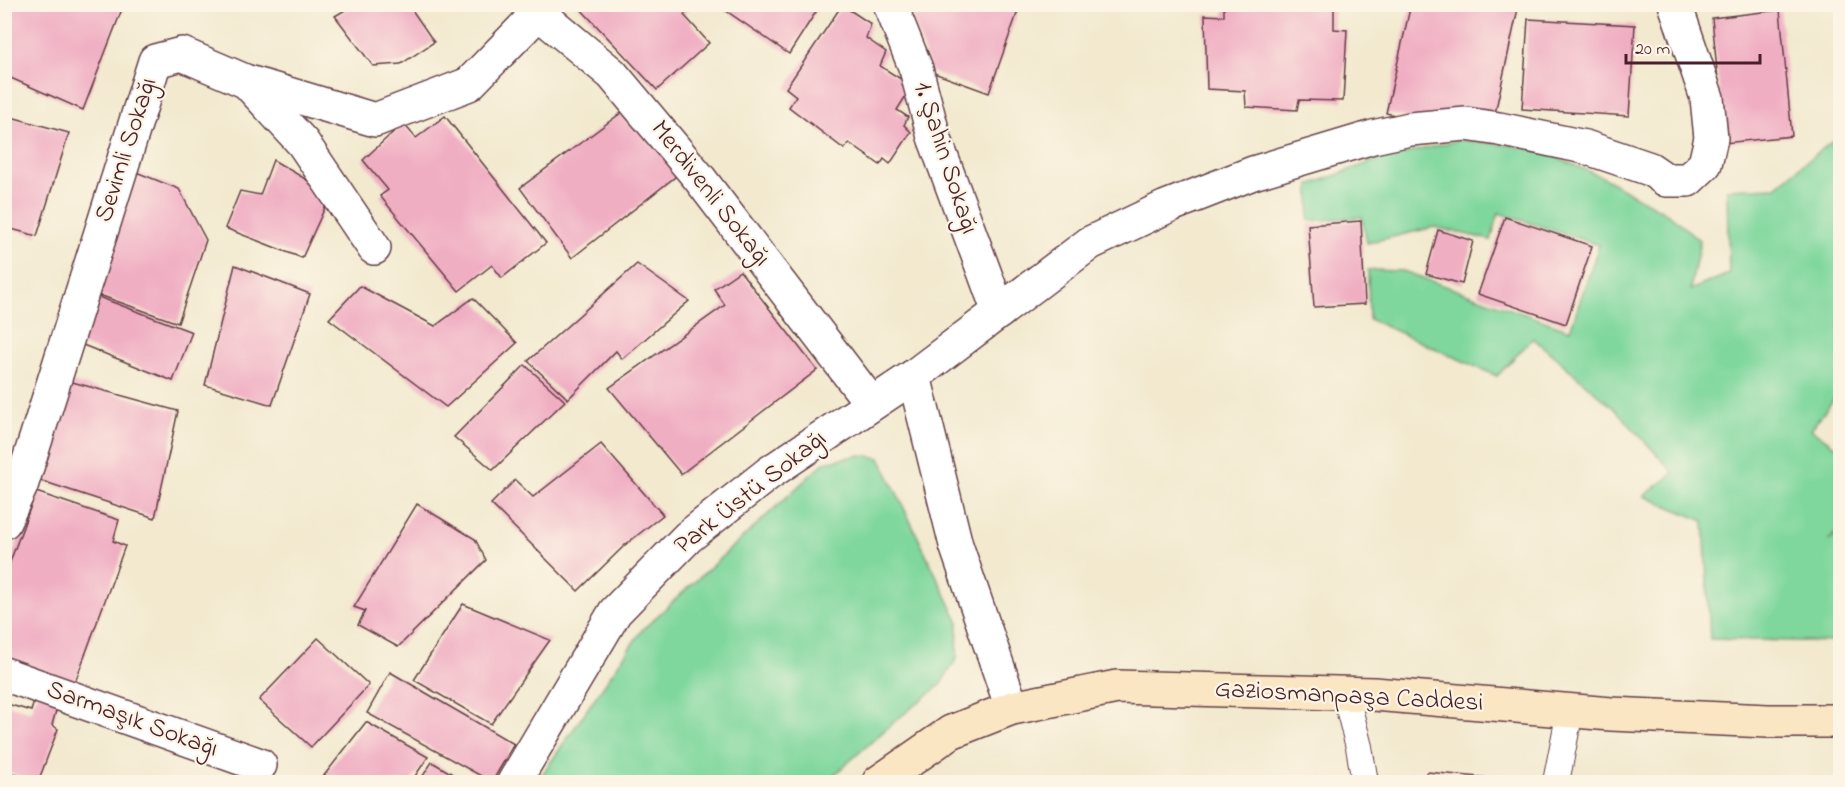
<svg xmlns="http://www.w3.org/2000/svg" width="1845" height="787" font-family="'Indie Flower',sans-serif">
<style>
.green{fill:#7fd79d;stroke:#647b64;stroke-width:1.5}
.building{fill:#f0aec3}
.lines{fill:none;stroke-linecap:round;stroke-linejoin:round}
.service-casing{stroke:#633d44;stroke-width:28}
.minor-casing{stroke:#633d44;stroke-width:36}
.secondary-casing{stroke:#633d44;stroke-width:36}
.service{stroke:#fff;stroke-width:26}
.minor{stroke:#fff;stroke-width:33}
.secondary{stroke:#fbe6c4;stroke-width:33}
.labels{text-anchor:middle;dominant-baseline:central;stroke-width:4.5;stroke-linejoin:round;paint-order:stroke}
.street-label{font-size:26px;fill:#4a1f2b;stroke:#fcf5e5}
</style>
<rect width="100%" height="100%" fill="#fcf5e5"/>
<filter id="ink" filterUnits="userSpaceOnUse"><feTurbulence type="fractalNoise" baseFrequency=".0167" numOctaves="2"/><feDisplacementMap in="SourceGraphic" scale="12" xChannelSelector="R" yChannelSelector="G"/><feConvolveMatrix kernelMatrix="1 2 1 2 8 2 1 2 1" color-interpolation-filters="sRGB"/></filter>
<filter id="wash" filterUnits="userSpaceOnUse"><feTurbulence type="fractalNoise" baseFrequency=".008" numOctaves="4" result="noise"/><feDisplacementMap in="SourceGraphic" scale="24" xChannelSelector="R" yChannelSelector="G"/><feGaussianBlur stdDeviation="1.35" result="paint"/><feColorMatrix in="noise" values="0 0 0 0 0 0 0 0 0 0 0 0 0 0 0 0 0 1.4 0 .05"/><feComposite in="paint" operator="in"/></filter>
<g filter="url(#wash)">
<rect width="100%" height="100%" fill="#f2e9cf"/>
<!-- green -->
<g class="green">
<polygon points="1840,136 1840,395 1833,400 1811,429 1840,450 1840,526 1829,541 1840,532 1840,642 1710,639 1704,521 1644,496 1674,473 1617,411 1533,338 1497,376 1369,319 1368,270 1403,271 1570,330 1599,245 1499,213 1491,240 1434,227 1367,243 1362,217 1309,221 1310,185 1371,162 1459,140 1535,148 1602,177 1670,215 1700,241 1690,290 1729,274 1727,189 1776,187 1808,160"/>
<polygon points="861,455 880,458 958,621 957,658 940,685 895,721 826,782 537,782 642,630 825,462"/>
</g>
<g id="blocks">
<!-- building -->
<g class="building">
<polygon points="4,4 124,4 83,110 4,75"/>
<polygon points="355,4 408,4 434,42 401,64 373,66 335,16"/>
<polygon points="576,4 687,4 689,7 684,15 709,43 657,90"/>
<polygon points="729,4 821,4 789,54 725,10"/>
<polygon points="908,4 1001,4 1018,11 989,93 931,72"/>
<polygon points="1224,4 1334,4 1334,29 1347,30 1343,101 1299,100 1297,110 1246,107 1245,91 1207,89 1205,15 1224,16"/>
<polygon points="1411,4 1519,4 1494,118 1430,123 1386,113"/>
<polygon points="842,5 871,24 866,38 886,52 880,66 912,86 897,110 908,117 904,125 911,132 890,164 884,159 880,165 849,143 844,149 789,107 796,96 786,88"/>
<polygon points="1780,10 1792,136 1724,143 1712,18"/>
<polygon points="1528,19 1635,25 1629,116 1522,109"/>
<polygon points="629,107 680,173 572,258 520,188"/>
<polygon points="4,115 69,133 37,236 4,227"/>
<polygon points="445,116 546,243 502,278 492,265 459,291 380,196 388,190 363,160 403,123 416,138"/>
<polygon points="273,160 331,194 302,258 225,228 240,191 260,195"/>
<polygon points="126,168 179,189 206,240 178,323 88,291"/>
<polygon points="1505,217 1592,246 1566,324 1478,294"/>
<polygon points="1361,221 1365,304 1314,307 1308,225"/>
<polygon points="1438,230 1473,241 1462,284 1426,274"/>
<polygon points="637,264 689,301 622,359 616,351 568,399 528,361"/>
<polygon points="235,265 310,294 272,405 205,385"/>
<polygon points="740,271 817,370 681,474 609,388 725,305 714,289"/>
<polygon points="360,286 435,326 473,298 517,343 446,407 329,319"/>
<polygon points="88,293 192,332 173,381 73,341"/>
<polygon points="4,364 10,366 5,383 4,383"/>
<polygon points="525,365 565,401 493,470 454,437"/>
<polygon points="65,380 178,411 155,518 39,480"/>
<polygon points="601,444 663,515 625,545 578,591 491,504 515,480 533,497"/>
<polygon points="36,492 119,520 113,541 125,546 74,685 4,660 4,578"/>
<polygon points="417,504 475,539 486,560 398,647 358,625 365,611 354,607"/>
<polygon points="463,604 550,640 491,724 414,680"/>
<polygon points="318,638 369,685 311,747 259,700"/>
<polygon points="390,672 514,744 492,782 367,713"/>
<polygon points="37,692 59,700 52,725 58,729 38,782 4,771 4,703 31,711"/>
<polygon points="366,722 428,757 411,782 319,782"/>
<polygon points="432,762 466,782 419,782"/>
<polygon points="1427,772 1521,781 1521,782 1426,782"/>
</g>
</g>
</g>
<g filter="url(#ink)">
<use href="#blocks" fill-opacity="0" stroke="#633d44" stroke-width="1.5"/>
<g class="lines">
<!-- service casing -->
<g class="service-casing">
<g id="service">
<polyline points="1345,693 1359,747 1365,782"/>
<polyline points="1556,782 1570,711"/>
</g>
</g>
<!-- minor casing -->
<g class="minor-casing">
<g id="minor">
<polyline points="528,4 612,74 700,179 871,403"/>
<polyline points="890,4 916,69 934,137 999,312"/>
<polyline points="247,82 303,143 374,248"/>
<polyline points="914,376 956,545 1012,708"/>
<polyline points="4,522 21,486 155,61 182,54 245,81 375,120 469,84 547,4"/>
<polyline points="4,674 260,765"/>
<polyline points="514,782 615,612 688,537 769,473 914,376 1090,243 1166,207 1253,173 1373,137 1410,129 1466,124 1499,129 1585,147 1650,169 1666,180 1688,180 1705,164 1711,138 1707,98 1675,4"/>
</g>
</g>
<!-- secondary casing -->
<g class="secondary-casing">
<polyline id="secondary" points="879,782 951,732 1012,708 1117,687 1374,694 1611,714 1768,721 1840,721"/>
</g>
<!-- service -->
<use href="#service" class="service"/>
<!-- minor -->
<use href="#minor" class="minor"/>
<!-- secondary -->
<use href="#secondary" class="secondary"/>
</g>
</g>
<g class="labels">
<!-- street labels -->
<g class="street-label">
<text transform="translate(127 150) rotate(-72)">Sevimli Sokağı</text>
<text transform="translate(945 158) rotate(72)">1. Şahin Sokağı</text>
<text transform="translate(710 194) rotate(52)">Merdivenli Sokağı</text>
<text transform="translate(751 493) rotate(-38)">Park Üstü Sokağı</text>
<text transform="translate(1349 697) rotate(3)">Gaziosmanpaşa Caddesi</text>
<text transform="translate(132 720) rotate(20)">Sarmaşık Sokağı</text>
</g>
</g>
<!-- margin -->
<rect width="1845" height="787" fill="none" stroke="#fcf5e5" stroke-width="24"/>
<!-- scale -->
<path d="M1626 54v9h134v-9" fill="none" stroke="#4a1f2b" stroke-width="3"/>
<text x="1635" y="54" font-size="18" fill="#4a1f2b" stroke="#fcf5e5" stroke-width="4.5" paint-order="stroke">20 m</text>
</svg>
